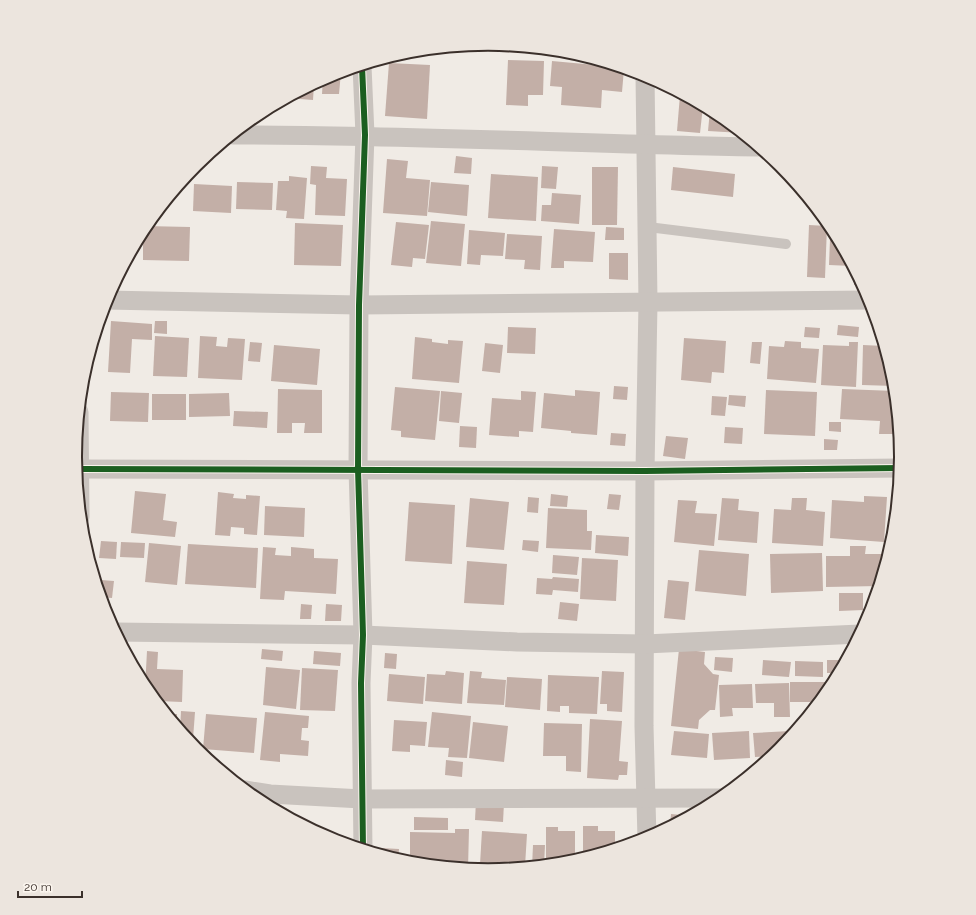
<svg xmlns="http://www.w3.org/2000/svg" width="976" height="915" font-family="Raleway,sans-serif">
<style>
.building{fill:#c3afa7}
.lines{fill:none;stroke-linecap:round;stroke-linejoin:round}
.lane{stroke:#c9c3be;stroke-width:10}
.street{stroke:#c9c3be;stroke-width:19}
.cycleway-casing{stroke:#fbf5ee;stroke-width:8}
.cycleway{stroke:#1b5e20;stroke-width:6}
.rim{fill:none;stroke:#3b302b;stroke-width:2}
</style>
<rect width="100%" height="100%" fill="#f0ebe5"/>
<!-- building -->
<g class="building">
<polygon points="490,44 490,51 468,49 468,46"/>
<polygon points="501,45 543,49 543,53 501,52"/>
<polygon points="464,46 463,52 434,50 434,49"/>
<polygon points="508,60 544,61 543,95 528,95 528,106 506,105"/>
<polygon points="552,61 617,67 624,69 622,92 602,90 601,108 561,105 562,87 550,86"/>
<polygon points="389,63 430,65 427,119 385,116"/>
<polygon points="341,72 339,94 322,94 323,79"/>
<polygon points="314,84 313,100 287,98"/>
<polygon points="680,95 703,106 700,133 677,131"/>
<polygon points="710,110 718,114 742,133 708,131"/>
<polygon points="262,111 262,120 252,119 258,114"/>
<polygon points="456,156 472,158 471,174 454,173"/>
<polygon points="387,159 408,161 406,178 430,180 427,216 383,213"/>
<polygon points="311,166 327,167 326,178 347,179 345,216 315,215 316,185 310,184"/>
<polygon points="542,166 558,167 556,189 541,188"/>
<polygon points="592,167 618,167 617,225 592,225"/>
<polygon points="673,167 735,174 733,197 671,190"/>
<polygon points="491,174 538,177 536,221 488,218"/>
<polygon points="289,176 307,178 304,219 286,218 287,211 276,210 278,181 289,181"/>
<polygon points="237,182 273,183 272,210 236,209"/>
<polygon points="431,182 469,185 467,216 428,212"/>
<polygon points="194,184 232,186 231,213 193,211"/>
<polygon points="552,193 581,195 579,224 541,221 542,205 551,205"/>
<polygon points="431,221 465,224 461,266 426,263"/>
<polygon points="396,222 429,225 425,259 413,258 412,267 391,265"/>
<polygon points="295,223 343,225 341,266 294,265"/>
<polygon points="809,225 827,226 825,278 807,277"/>
<polygon points="145,226 190,227 189,261 143,260 143,230"/>
<polygon points="606,227 624,228 624,240 605,240"/>
<polygon points="554,229 595,232 593,262 564,261 564,268 551,268"/>
<polygon points="469,230 505,233 503,256 481,255 480,265 467,264"/>
<polygon points="507,234 542,236 540,270 524,269 525,260 505,259"/>
<polygon points="830,239 838,239 852,266 829,265"/>
<polygon points="609,253 628,253 628,280 609,279"/>
<polygon points="854,270 861,282 863,285 854,285"/>
<polygon points="111,321 152,324 152,340 132,339 130,373 108,372"/>
<polygon points="155,321 167,321 167,334 154,333"/>
<polygon points="838,325 859,327 858,337 837,335"/>
<polygon points="508,327 536,328 535,354 507,353"/>
<polygon points="805,327 820,328 819,338 804,337"/>
<polygon points="155,336 189,338 187,377 153,376"/>
<polygon points="200,336 217,337 216,346 227,347 228,338 245,339 242,380 198,378"/>
<polygon points="415,337 432,339 432,342 448,344 448,340 463,341 459,383 412,379"/>
<polygon points="684,338 726,341 724,373 712,372 711,383 681,380"/>
<polygon points="785,341 801,342 801,348 819,349 816,383 767,379 769,346 784,347"/>
<polygon points="250,342 262,343 260,362 248,361"/>
<polygon points="752,342 762,342 760,364 750,363"/>
<polygon points="849,342 858,342 856,387 821,385 823,345 849,346"/>
<polygon points="485,343 503,345 500,373 482,371"/>
<polygon points="274,345 320,349 317,385 271,381"/>
<polygon points="863,345 884,346 894,386 862,385"/>
<polygon points="614,386 628,387 627,400 613,399"/>
<polygon points="395,387 440,391 435,440 401,437 401,431 391,430"/>
<polygon points="278,389 322,390 322,433 304,433 305,423 292,423 292,433 277,433"/>
<polygon points="842,389 895,391 893,434 879,434 880,421 840,419"/>
<polygon points="575,390 600,392 597,435 571,433 571,431 541,428 544,393 575,396"/>
<polygon points="766,390 817,392 815,436 764,434"/>
<polygon points="441,391 462,393 459,423 439,421"/>
<polygon points="521,391 536,392 533,432 519,431 519,437 489,435 492,398 521,400"/>
<polygon points="111,392 149,393 148,422 110,421"/>
<polygon points="229,393 230,416 189,417 189,394"/>
<rect x="152" y="394" width="34" height="26"/>
<polygon points="729,395 746,396 745,407 728,405"/>
<polygon points="712,396 727,397 725,416 711,415"/>
<polygon points="234,411 268,412 267,428 233,426"/>
<polygon points="829,422 841,422 841,432 829,431"/>
<polygon points="460,426 477,427 476,448 459,447"/>
<polygon points="725,427 743,428 742,444 724,443"/>
<polygon points="611,433 626,434 625,446 610,445"/>
<polygon points="666,436 688,438 685,459 663,456"/>
<polygon points="824,439 838,440 837,450 824,450"/>
<polygon points="135,491 166,494 163,520 177,522 175,537 131,533"/>
<polygon points="218,492 234,494 233,498 246,499 246,495 260,496 257,535 244,534 244,528 231,527 230,536 215,535"/>
<polygon points="551,494 568,496 567,507 550,506"/>
<polygon points="609,494 621,495 619,510 607,509"/>
<polygon points="864,496 887,497 884,542 830,538 832,500 864,502"/>
<polygon points="528,497 539,498 538,513 527,512"/>
<polygon points="470,498 509,502 504,550 466,547"/>
<polygon points="722,498 739,499 738,510 759,512 757,543 718,540"/>
<polygon points="792,498 807,498 806,510 825,512 823,546 772,543 774,509 791,510"/>
<polygon points="678,500 697,501 695,513 717,514 714,546 674,542"/>
<polygon points="409,502 455,505 452,564 405,561"/>
<polygon points="265,506 305,508 304,537 264,535"/>
<polygon points="548,508 587,510 587,531 592,531 591,550 546,548"/>
<polygon points="890,527 895,527 893,541 890,541"/>
<polygon points="596,535 629,537 628,556 595,553"/>
<polygon points="523,540 539,541 538,552 522,550"/>
<polygon points="101,541 117,542 116,559 99,558"/>
<polygon points="121,542 145,543 144,558 120,557"/>
<polygon points="149,543 181,546 177,585 145,582"/>
<polygon points="188,544 258,548 256,588 185,584"/>
<polygon points="887,545 891,545 879,586 826,587 826,556 850,556 850,546 866,546 865,554 887,554"/>
<polygon points="263,547 276,548 275,555 291,556 291,547 314,549 314,558 338,559 336,594 285,591 284,600 260,599"/>
<polygon points="699,550 749,554 746,596 695,591"/>
<polygon points="822,553 823,591 771,593 770,554"/>
<polygon points="553,555 579,557 577,575 552,573"/>
<polygon points="582,558 618,560 616,601 580,599"/>
<polygon points="467,561 507,564 504,605 464,603"/>
<polygon points="553,577 579,579 578,592 553,590 552,595 536,594 537,578 552,579"/>
<polygon points="101,580 114,581 112,598 100,597"/>
<polygon points="668,580 689,582 685,620 664,618"/>
<polygon points="839,593 863,593 863,610 839,611"/>
<polygon points="560,602 579,604 577,621 558,619"/>
<polygon points="301,604 312,605 311,619 300,619"/>
<polygon points="326,604 342,605 341,621 325,621"/>
<polygon points="262,649 283,651 282,661 261,659"/>
<polygon points="679,649 705,652 704,664 713,674 719,675 715,710 710,710 699,720 698,729 671,726"/>
<polygon points="147,651 158,652 157,669 183,670 182,702 158,701 158,704 145,688"/>
<polygon points="314,651 341,653 340,666 313,664"/>
<polygon points="385,653 397,654 396,669 384,668"/>
<polygon points="715,657 733,658 732,672 714,670"/>
<polygon points="763,660 791,662 789,677 762,675"/>
<polygon points="827,660 840,660 839,673 827,673"/>
<polygon points="795,661 823,662 823,677 795,676"/>
<polygon points="266,667 300,670 296,709 263,705"/>
<polygon points="302,668 338,670 335,711 300,710"/>
<polygon points="446,671 464,673 462,704 425,701 427,674 445,675"/>
<polygon points="470,671 482,672 481,678 506,680 504,705 467,703"/>
<polygon points="602,671 624,672 622,712 607,711 607,704 600,704"/>
<polygon points="389,674 425,677 423,704 387,701"/>
<polygon points="548,675 599,677 597,714 569,713 569,706 560,706 560,712 547,711"/>
<polygon points="507,677 542,679 540,710 505,707"/>
<polygon points="830,677 837,677 830,689"/>
<polygon points="790,682 826,682 826,694 811,713 811,702 790,702"/>
<polygon points="789,683 790,717 774,717 774,703 756,703 755,684"/>
<polygon points="752,684 753,708 732,708 733,716 720,717 719,685"/>
<polygon points="181,711 195,712 193,739 186,739 180,731"/>
<polygon points="265,712 309,716 308,728 302,728 301,740 309,741 308,756 280,754 280,762 260,760"/>
<polygon points="432,712 471,716 467,758 448,757 449,748 428,747"/>
<polygon points="166,714 177,714 177,727 175,725"/>
<polygon points="206,714 257,718 254,753 203,749"/>
<polygon points="590,719 622,721 619,761 628,762 627,775 619,775 618,780 587,778"/>
<polygon points="394,720 427,722 425,746 410,745 410,752 392,751"/>
<polygon points="473,722 508,726 504,762 469,758"/>
<polygon points="544,723 582,724 581,772 566,771 566,756 543,756"/>
<polygon points="674,731 709,734 707,758 671,755"/>
<polygon points="749,731 750,758 714,760 712,733"/>
<polygon points="790,731 790,738 773,756 755,757 753,733"/>
<polygon points="446,760 463,762 462,777 445,775"/>
<polygon points="476,801 504,803 503,822 475,820"/>
<polygon points="671,814 691,816 670,827"/>
<polygon points="414,817 448,818 448,830 414,830"/>
<polygon points="583,826 598,826 598,831 615,831 615,849 583,859"/>
<polygon points="546,827 558,827 558,831 575,831 575,861 546,865"/>
<polygon points="455,829 469,829 468,869 410,863 410,832 455,833"/>
<polygon points="482,831 527,834 525,866 480,864"/>
<polygon points="325,834 337,834 337,842 325,837"/>
<polygon points="533,845 545,845 544,865 532,867"/>
<polygon points="381,848 399,849 398,860 381,855"/>
</g>
<g class="lines">
<!-- lane -->
<polyline class="lane" points="648,227 786,244"/>
<!-- street -->
<g class="street">
<polyline points="362,66 365,135 359,305 358,469 363,635 361,683 363,850"/>
<polyline points="645,75 648,303 645,471 644,726 647,839"/>
<path d="M233,135c175,0 350,9 525,12"/>
<polyline points="106,300 359,305 870,300"/>
<polyline points="79,412 80,517"/>
<polyline points="80,469 645,471 900,468"/>
<polyline points="115,632 363,635 517,642 645,644 860,634"/>
<polyline points="245,790 270,794 362,799 721,798"/>
</g>
<!-- cycleway casing -->
<g class="cycleway-casing">
<g id="cycleway">
<polyline points="362,66 365,135 359,305 358,469 363,635 361,683 363,850"/>
<polyline points="80,469 645,471 900,468"/>
</g>
</g>
<!-- cycleway -->
<use href="#cycleway" class="cycleway"/>
</g>
<!-- crop -->
<path d="M0 0H976V915H0ZM82 457a406 406 0 1 1 812 0a406 406 0 1 1-812 0Z" fill="#ece5de" fill-rule="evenodd"/>
<path class="rim" d="M82 457a406 406 0 1 1 812 0a406 406 0 1 1-812 0Z"/>
<!-- scale -->
<path d="M18 891v6h64v-6" fill="none" stroke="#3b302b" stroke-width="2"/>
<text x="24" y="891" font-size="12" fill="#3b302b" stroke="#fbf5ee" stroke-width="3" paint-order="stroke">20 m</text>
</svg>
